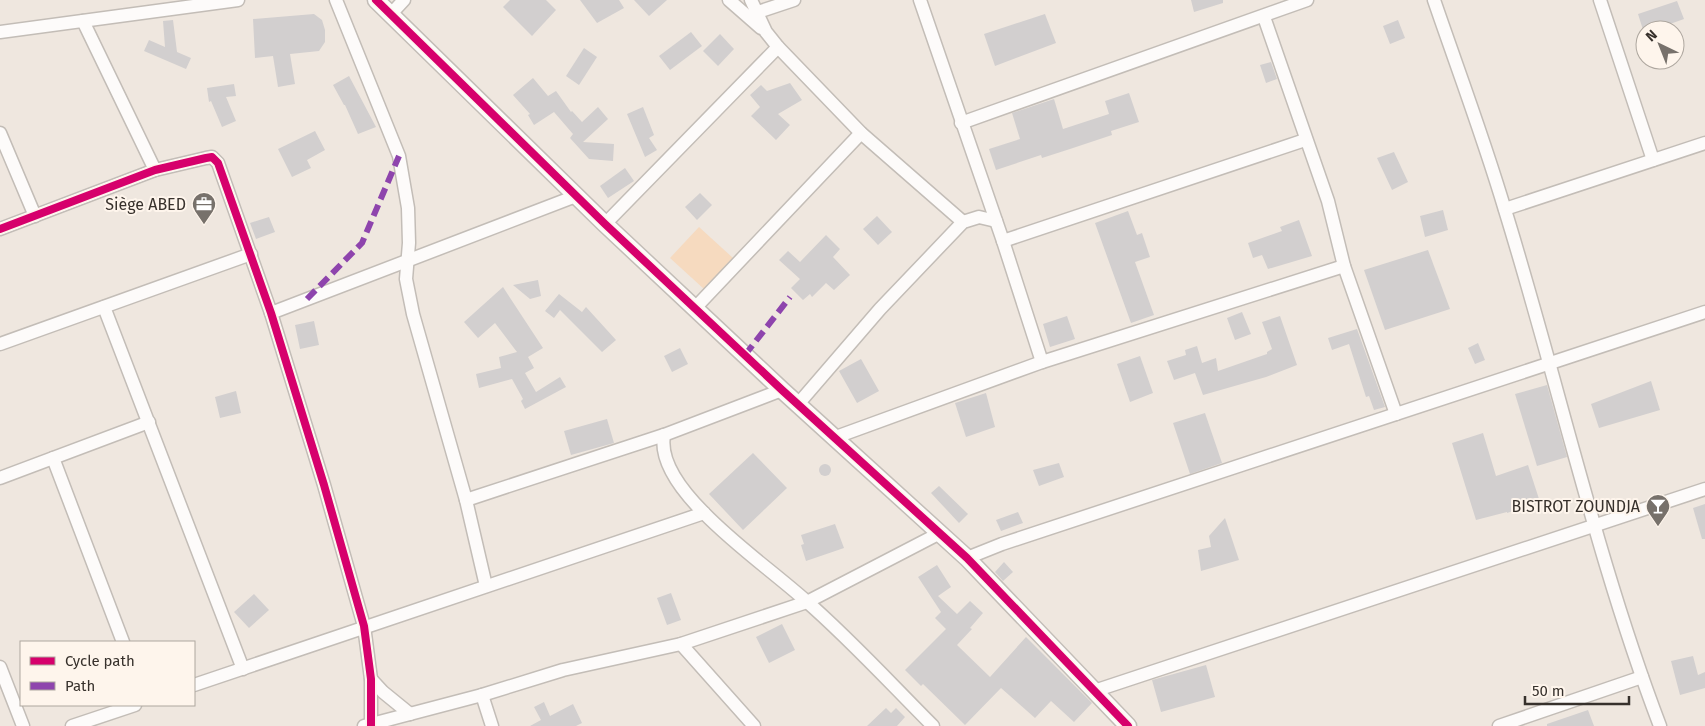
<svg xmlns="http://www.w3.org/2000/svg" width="1705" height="726" font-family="'Fira Sans',sans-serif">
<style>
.green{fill:#f6dabf}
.building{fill:#d2cfcf}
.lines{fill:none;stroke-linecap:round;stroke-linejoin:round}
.minor-casing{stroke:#c3bdb7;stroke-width:15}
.tertiary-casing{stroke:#c3bdb7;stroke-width:19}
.minor{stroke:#fdfbfa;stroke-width:12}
.tertiary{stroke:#fdfbfa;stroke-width:16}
.quiet{stroke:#8e44ad;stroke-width:6;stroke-dasharray:12 6;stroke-linecap:butt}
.cycleway-casing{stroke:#fef5ec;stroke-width:11}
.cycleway{stroke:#d6006c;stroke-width:8}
.labels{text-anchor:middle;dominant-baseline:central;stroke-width:4;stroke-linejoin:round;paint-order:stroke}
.poi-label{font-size:16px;fill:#37312c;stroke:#fef5ec;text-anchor:end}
</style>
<rect width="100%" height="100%" fill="#efe7df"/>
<!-- green -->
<polygon class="green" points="699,227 733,258 704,289 670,258"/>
<!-- building -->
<g class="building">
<polygon points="510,0 546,0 556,10 532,36 503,7"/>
<polygon points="580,0 619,0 624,8 597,23"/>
<polygon points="634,0 667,0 649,16"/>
<polygon points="1191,0 1223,0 1223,3 1194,12"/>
<polygon points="1677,1 1684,19 1653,30 1645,30 1644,33 1638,14"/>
<polygon points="314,14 322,20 325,30 325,42 319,51 290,54 295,84 278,87 273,56 255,58 253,19"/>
<polygon points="1045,14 1056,43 995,66 984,34"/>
<polygon points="173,20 177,52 191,58 186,69 144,51 149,40 165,47 163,21"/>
<polygon points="1398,20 1405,38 1390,44 1383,26"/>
<polygon points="691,32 702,46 670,70 659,56"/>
<polygon points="720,34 734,49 718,66 703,51"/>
<polygon points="584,48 597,57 579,85 566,76"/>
<polygon points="1271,62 1277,79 1266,83 1260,65"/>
<polygon points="349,76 376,127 358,134 345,105 344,105 333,85"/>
<polygon points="533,78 548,96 556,91 571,112 572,111 582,122 598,107 608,119 583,142 614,144 613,161 589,159 570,138 573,134 554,112 534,125 528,115 530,114 513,95"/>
<polygon points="790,83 802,100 778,114 790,125 776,140 751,116 760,107 750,95 761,85 767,91"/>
<polygon points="234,84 236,96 226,97 236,121 222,127 211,101 209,102 207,88"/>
<polygon points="1129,93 1139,122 1111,131 1112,135 1070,149 1042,158 1041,155 996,170 989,149 1020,139 1012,113 1054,99 1063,129 1109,114 1105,101"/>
<polygon points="643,107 654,135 649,138 657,150 645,157 627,114"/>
<polygon points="315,131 325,150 307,160 311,168 292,177 278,149"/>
<polygon points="1394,152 1408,182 1392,190 1377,158"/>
<polygon points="625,168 634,181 608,198 600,186"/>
<polygon points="700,193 712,205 697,220 685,207"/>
<polygon points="1443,210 1448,230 1425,237 1420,216"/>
<polygon points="1128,211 1137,235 1142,233 1150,257 1135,262 1154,315 1131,323 1095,223"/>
<polygon points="877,216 892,232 878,245 863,229"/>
<polygon points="269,217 275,232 256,239 250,223"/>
<polygon points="1299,220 1312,256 1268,269 1262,255 1253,258 1248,243 1282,231 1280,227"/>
<polygon points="826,235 840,249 833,257 850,275 834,290 826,283 812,297 810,294 803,300 791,288 800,279 779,260 788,251 800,262"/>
<polygon points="1428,250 1450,309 1385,330 1364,270"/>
<polygon points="538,280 541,296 530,299 513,285"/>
<polygon points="503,287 543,348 528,357 534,368 525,373 536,392 560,377 566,387 525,409 521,401 523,399 512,379 479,388 476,374 501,368 499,357 517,352 495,323 478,338 464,322"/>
<polygon points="559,294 582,312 586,307 616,340 602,352 560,310 554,318 545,311"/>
<polygon points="1242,312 1251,334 1235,340 1227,318"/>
<polygon points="1067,316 1075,339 1050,347 1043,324"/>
<polygon points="1280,316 1297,365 1266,377 1203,395 1195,373 1174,380 1167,361 1186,355 1185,350 1197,346 1202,363 1216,358 1218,371 1267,354 1267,352 1272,349 1262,322"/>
<polygon points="314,321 319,345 300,349 295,325"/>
<polygon points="1357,329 1385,407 1374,410 1369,396 1366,397 1349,344 1332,350 1328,338"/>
<polygon points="1478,343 1485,360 1475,364 1468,348"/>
<polygon points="680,348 688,364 672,372 664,356"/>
<polygon points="1140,356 1153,393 1130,402 1117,364"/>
<polygon points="861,359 879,391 857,403 839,371"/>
<polygon points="1651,381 1660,410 1599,428 1591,404"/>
<polygon points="1547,385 1567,457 1537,466 1515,394"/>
<polygon points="236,391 241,413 220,418 215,397"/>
<polygon points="986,393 995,427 966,437 955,403"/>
<polygon points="1205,413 1222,463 1190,474 1173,423"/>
<polygon points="607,419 614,443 571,455 564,431"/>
<polygon points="1483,433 1496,476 1528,465 1540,502 1507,513 1507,512 1476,520 1452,443"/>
<polygon points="753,453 787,488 743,530 709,494"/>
<polygon points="1059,463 1064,477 1039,486 1033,470"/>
<circle cx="825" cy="470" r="6"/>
<polygon points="939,486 968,514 959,523 931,493"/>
<polygon points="1705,504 1705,539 1702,539 1693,508"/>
<polygon points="1018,512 1023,523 1001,531 996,520"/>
<polygon points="1225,518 1239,560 1201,571 1198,550 1211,547 1209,536"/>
<polygon points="835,524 844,548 806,561 801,545 804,544 801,535"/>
<polygon points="1004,562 1013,572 1003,581 995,572"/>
<polygon points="937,565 951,587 938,596 957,614 970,601 983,613 970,628 972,629 957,645 990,677 1026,637 1092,703 1074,722 1051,701 1035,718 1001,688 965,725 923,684 921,686 905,670 946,629 935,618 941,612 918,577"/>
<polygon points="671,593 681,620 667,625 657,598"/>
<polygon points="254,594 269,610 249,628 234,612"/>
<polygon points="782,624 795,650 769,663 756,637"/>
<polygon points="1693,656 1698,675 1705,672 1705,688 1680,695 1671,661"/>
<polygon points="1206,665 1215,697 1161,712 1152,680"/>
<polygon points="544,702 550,716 573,704 582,723 576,726 530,726 541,720 534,707"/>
<polygon points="886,708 891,713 896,708 905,717 897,726 867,726"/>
<polygon points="1588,710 1594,726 1547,726 1547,724"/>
</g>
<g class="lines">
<!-- minor casing -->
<g class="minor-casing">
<g id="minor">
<polyline points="336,0 399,156 408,208 409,243 406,279 413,314 466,500 486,586"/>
<polyline points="729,0 761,28"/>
<polyline points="751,0 766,32 778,47 861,133 963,222"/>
<polyline points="920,0 1003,241 1042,362"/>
<path d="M1434,0c24,70 50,139 71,210 53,171 91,348 155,516"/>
<polyline points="1600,0 1653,160"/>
<polyline points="755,13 794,0"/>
<polyline points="391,14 404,0"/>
<polyline points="1264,17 1328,201 1344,266 1396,414"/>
<polyline points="83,21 155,170"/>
<polyline points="0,32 238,0"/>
<polyline points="961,123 1307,0"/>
<polyline points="0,133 35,216"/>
<polyline points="1505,209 1705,143"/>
<polyline points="605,224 778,47"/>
<polyline points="0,229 155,170 206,158 212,157 218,163 271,313 324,485 364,626 371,679 371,726"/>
<polyline points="1003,241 1305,140"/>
<polyline points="104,307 243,669"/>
<polyline points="696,307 861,133"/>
<polyline points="271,313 576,196"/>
<polyline points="0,344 251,254"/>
<polyline points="799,403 880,309 963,222 979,217 996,221"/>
<path d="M664,435c-5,28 21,59 40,78 31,32 68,58 101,87 45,39 86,84 128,126"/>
<polyline points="836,437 1042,362 1344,266"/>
<polyline points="53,458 123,642"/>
<polyline points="0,478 149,422"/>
<polyline points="466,500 664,435 782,390"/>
<polyline points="967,558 1002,544 1705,312"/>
<polyline points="681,644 754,726"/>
<polyline points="0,667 23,726"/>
<polyline points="371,679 383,692 410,714"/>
<polyline points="194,685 704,513"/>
<polyline points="1094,691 1705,489"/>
<polyline points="482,695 492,726"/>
<polyline points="72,726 135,705"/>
<polyline points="364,726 482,695 563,670 681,644 807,602 940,533"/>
<polyline points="1499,726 1642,677"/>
</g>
</g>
<!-- tertiary casing -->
<g class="tertiary-casing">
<polyline id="tertiary" points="376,0 605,224 782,390 967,558 1128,726"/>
</g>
<!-- minor -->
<use href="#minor" class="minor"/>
<!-- tertiary -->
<use href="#tertiary" class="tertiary"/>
<!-- quiet -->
<g class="quiet">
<polyline points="307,299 362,243 399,156"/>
<polyline points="745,355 790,297"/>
</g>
<!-- cycleway casing -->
<g class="cycleway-casing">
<g id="cycleway">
<polyline points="376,0 605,224 782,390 967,558 1128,726"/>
<polyline points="0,229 155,170 206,158 212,157 218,163 271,313 324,485 364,626 371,679 371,726"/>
</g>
</g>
<!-- cycleway -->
<use href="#cycleway" class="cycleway"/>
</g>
<!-- icons -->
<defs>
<g id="office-pin" transform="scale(1.25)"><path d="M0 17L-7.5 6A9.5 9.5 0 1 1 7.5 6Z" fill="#77716b" stroke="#fef5ec"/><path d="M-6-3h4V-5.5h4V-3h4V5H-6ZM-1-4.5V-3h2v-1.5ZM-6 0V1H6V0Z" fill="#fff"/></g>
<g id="bar-pin" transform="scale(1.25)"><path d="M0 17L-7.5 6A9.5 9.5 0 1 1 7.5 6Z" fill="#77716b" stroke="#fef5ec"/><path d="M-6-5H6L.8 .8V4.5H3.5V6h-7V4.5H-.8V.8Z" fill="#fff"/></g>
</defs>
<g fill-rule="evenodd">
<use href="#office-pin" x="204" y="204"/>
<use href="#bar-pin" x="1658" y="506"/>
</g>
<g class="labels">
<!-- poi labels -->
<g class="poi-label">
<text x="186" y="204">Siège ABED</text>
<text x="1640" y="506">BISTROT ZOUNDJA</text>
</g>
</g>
<!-- legend -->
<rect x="20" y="641" width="175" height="65" fill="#fef5ec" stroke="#aea79f"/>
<rect x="30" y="657" width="25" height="8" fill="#d6006c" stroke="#aea79f"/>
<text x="65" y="666" font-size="15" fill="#37312c">Cycle path</text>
<rect x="30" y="682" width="25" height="8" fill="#8e44ad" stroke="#aea79f"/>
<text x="65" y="691" font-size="15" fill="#37312c">Path</text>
<!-- north arrow -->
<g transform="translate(1660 45) rotate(317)"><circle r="24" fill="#fef5ec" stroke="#aea79f"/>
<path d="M0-4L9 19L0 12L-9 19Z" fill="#77716b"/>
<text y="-8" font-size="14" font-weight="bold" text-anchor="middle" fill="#37312c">N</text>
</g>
<!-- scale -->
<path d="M1525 696v8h104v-8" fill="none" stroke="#37312c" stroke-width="2.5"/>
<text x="1532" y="696" font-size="15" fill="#37312c" stroke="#fef5ec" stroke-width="4" paint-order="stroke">50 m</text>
</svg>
